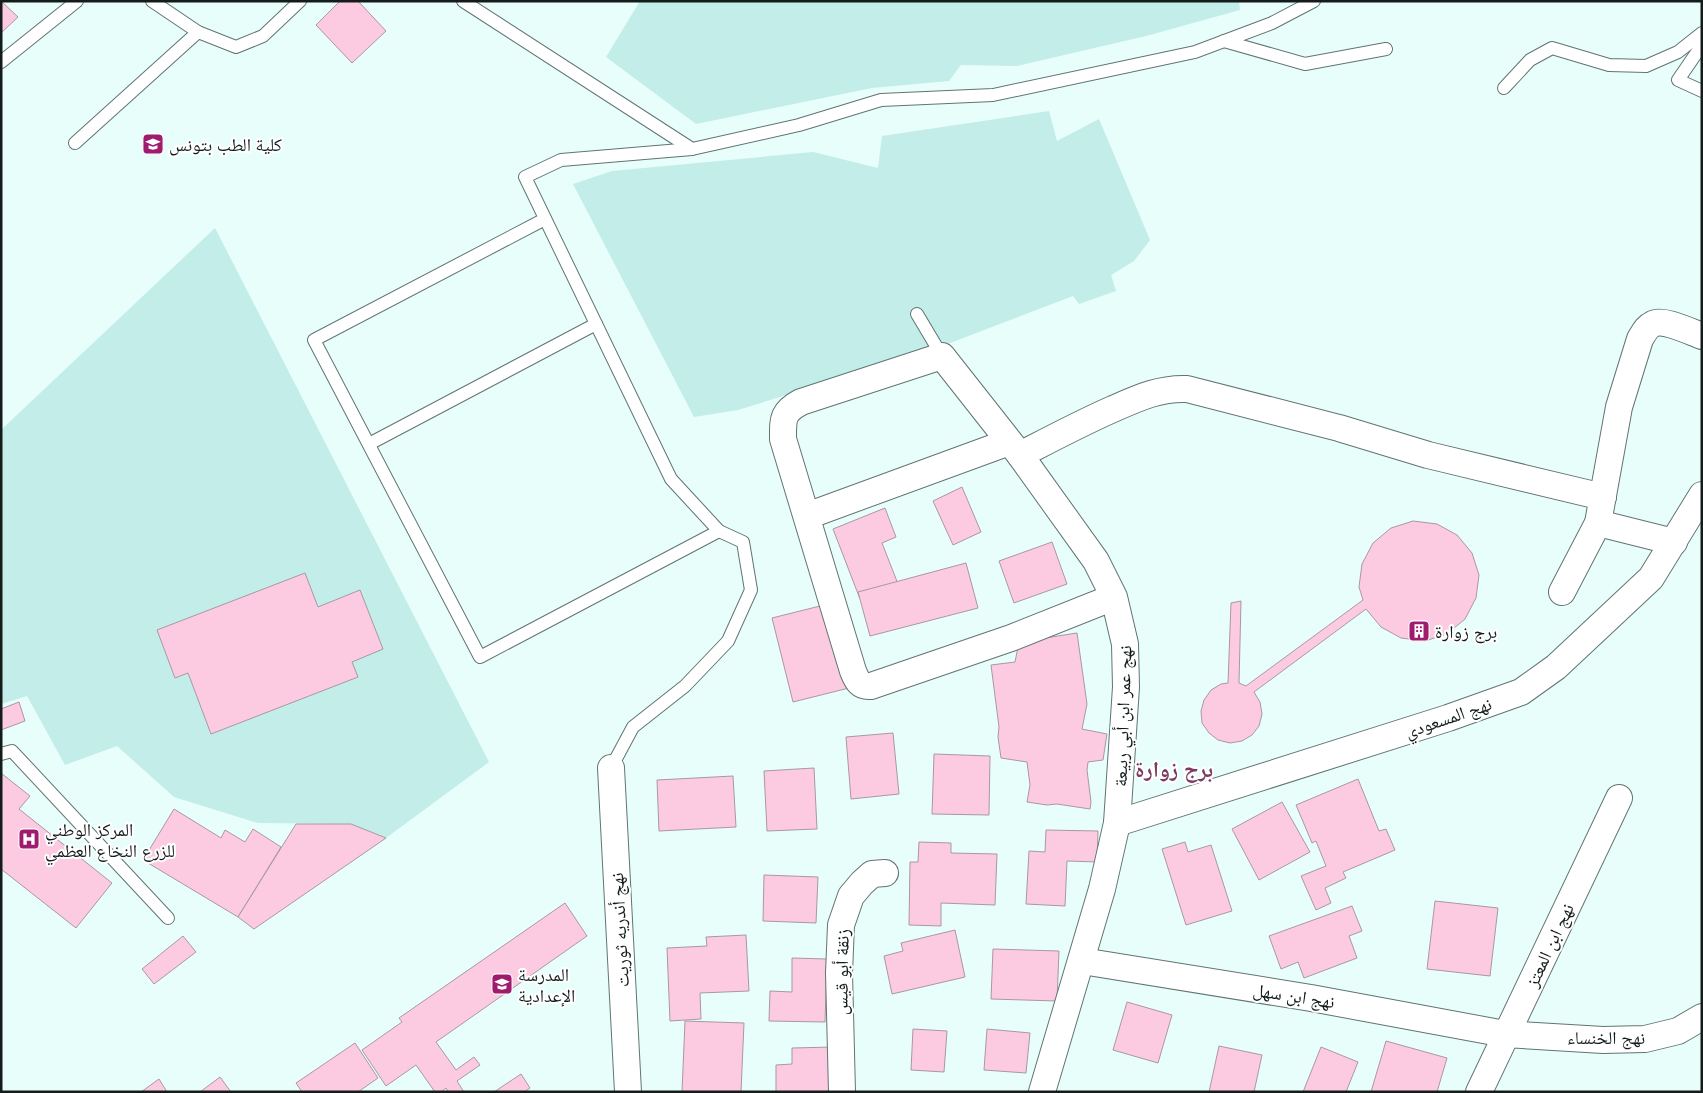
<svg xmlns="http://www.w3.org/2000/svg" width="1703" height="1093" font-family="'Noto Sans','Noto Naskh Arabic',sans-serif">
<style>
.green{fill:#c2ede9}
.building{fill:#fccbe2;stroke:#a998a0}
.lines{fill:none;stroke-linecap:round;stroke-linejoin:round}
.lane-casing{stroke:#617472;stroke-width:14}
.street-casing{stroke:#617472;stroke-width:28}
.lane{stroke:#fff;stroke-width:12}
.street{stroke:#fff;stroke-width:26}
.labels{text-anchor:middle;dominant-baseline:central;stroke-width:4;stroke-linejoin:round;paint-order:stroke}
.poi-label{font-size:18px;fill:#141c1b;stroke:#fff;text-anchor:start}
.street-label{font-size:18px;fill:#141c1b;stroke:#fff}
.district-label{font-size:22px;font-weight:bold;fill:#7c3b5e;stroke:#fff}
</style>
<rect width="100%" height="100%" fill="#e8fefb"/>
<!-- green -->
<g class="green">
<polygon points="640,1 1239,1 1240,10 1146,36 1017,66 961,65 949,81 872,88 696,124 606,57"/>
<polygon points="1049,111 1057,141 1099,119 1150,240 1134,261 1111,275 1116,291 1079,304 1073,296 937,348 738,410 694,417 573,184 612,171 813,152 878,168 882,136"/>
<polygon points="215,228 489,762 386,838 351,824 258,823 174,797 117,746 65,765 27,696 1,704 1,430"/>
</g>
<!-- building -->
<g class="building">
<polygon points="1,1 18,17 1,33"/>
<polygon points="340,1 358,1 386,31 352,63 316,25"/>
<polygon points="962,487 981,532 953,545 933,501"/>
<polygon points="885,508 896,537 882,543 898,584 860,599 833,529"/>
<polygon points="1413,521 1437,524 1457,535 1472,553 1479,575 1476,598 1465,619 1447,634 1425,641 1401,638 1381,627 1366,609 1254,692 1260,702 1262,714 1259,726 1252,735 1242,741 1230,743 1218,740 1209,733 1202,723 1201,711 1204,700 1211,690 1221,684 1228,683 1231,603 1241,601 1239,683 1246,686 1363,600 1359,587 1362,564 1373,543 1391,528"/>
<polygon points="1052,542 1067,584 1014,603 999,561"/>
<polygon points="966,563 978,608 870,636 858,592"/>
<polygon points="305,573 318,607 360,590 383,649 352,662 358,677 211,734 188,673 175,678 157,630"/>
<polygon points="828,604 849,688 793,702 772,618"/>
<polygon points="1077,633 1087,704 1082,729 1107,734 1103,760 1088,762 1087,770 1091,802 1090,809 1057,804 1047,805 1027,802 1030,785 1027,762 1001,758 998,737 999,727 991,665 1015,662 1019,642"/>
<polygon points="19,702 25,721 1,730 1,709"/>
<polygon points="893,733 899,794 851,799 846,737"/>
<polygon points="934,754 990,756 989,815 932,814"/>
<polygon points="814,768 817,829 767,831 764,771"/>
<polygon points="1,773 30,796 19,809 112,883 76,928 1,869"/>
<polygon points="733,776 736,827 659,831 657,780"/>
<polygon points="1358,779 1379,831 1386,829 1395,850 1343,872 1346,878 1325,888 1331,903 1316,910 1301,876 1326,866 1316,841 1312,843 1296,805"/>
<polygon points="1282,802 1310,852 1259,880 1232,829"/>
<polygon points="174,809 221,838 225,830 245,842 253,829 281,847 238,917 143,860"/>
<polygon points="296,824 351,824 386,838 254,929 238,917"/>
<polygon points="1046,830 1098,831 1097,862 1067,861 1065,906 1026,904 1029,851 1045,852"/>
<polygon points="919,842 951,843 951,853 997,854 995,905 941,903 941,926 909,925 910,862 918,862"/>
<polygon points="1185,842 1188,852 1211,845 1232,911 1186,925 1162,849"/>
<polygon points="764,875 818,877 816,923 763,921"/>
<polygon points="1435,901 1498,908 1490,976 1427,969"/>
<polygon points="565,903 587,936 436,1042 456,1070 474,1057 480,1065 457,1081 464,1092 448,1092 446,1088 441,1092 435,1092 416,1065 386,1086 362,1050 402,1022 399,1018"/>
<polygon points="1352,906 1362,931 1349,936 1357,958 1304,978 1298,962 1281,969 1269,936"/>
<polygon points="955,930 965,977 892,994 884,956 903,951 901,943"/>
<polygon points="746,935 749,991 700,993 701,1019 670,1021 667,948 707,946 706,937"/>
<polygon points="183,936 196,952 154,984 142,969"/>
<polygon points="993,949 1059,951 1057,1001 991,999"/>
<polygon points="792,958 827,959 825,1022 769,1021 770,991 792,992"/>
<polygon points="1127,1002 1172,1015 1158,1063 1113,1050"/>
<polygon points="685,1021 744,1023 741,1092 682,1092"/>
<polygon points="913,1029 947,1031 944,1072 911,1070"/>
<polygon points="987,1029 1030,1033 1026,1073 984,1070"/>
<polygon points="1386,1041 1447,1058 1437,1092 1371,1092"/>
<polygon points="355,1043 378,1078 358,1092 302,1092 296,1083"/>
<polygon points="1219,1046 1262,1055 1254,1092 1209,1092"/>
<polygon points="833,1047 834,1092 776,1092 776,1065 792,1064 792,1048"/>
<polygon points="1321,1047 1358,1062 1346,1092 1303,1092"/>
<polygon points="521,1074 530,1088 524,1092 494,1092"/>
<polygon points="220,1077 231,1092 200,1092"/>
<polygon points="159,1079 167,1092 141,1092"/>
</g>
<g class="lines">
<!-- lane casing -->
<g class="lane-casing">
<g id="lane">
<polyline points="152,1 198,32 236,47 263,36 300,1"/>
<polyline points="463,1 692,149 799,125 881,100 993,95 1195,52 1272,23 1314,1"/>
<polyline points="1224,41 1305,64 1386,49"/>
<polyline points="1702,45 1678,80 1702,91"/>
<polyline points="1,62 77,1"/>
<polyline points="1504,88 1530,60 1552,48 1609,65 1646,66 1678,52 1702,33"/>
<polyline points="75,143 198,32"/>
<polyline points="545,219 314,340 480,657 719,531"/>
<polyline points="917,314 942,356"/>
<polyline points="369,444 596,324"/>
<polyline points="1,754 12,751 168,918"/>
<polyline points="611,768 633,727 685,686 728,641 751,590 743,542 719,531 671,479 525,177 561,160 692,149"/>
</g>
</g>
<!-- street casing -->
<g class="street-casing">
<g id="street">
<path d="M1020,455c31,-16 61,-32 93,-46 25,-11 46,-21 74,-20l152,39 89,27 175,42"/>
<polyline points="807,516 1009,442"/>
<polyline points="1598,523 1674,542"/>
<path d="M1562,592l36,-69 21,-116 21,-68c4,-6 6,-12 13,-15 9,-6 38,8 49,12"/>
<polyline points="611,768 628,1092"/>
<polyline points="1117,823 1448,718 1521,692 1556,667 1651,578 1702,495"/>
<polyline points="1082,961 1311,998 1505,1034 1603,1040 1645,1039 1678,1031 1702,1017"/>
<polyline points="842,1092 839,973 841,925 851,896 862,883 872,874 885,873"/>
<path d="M1042,1092l60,-203 15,-66 9,-136 -1,-43 -11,-47 -18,-36 -76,-106 -78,-99 -141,46c-19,10 -18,17 -18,37l70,232c4,10 7,16 18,15l140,-48 103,-41"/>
<polyline points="1479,1092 1619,798"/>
</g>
</g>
<!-- lane -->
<use href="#lane" class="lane"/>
<!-- street -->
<use href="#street" class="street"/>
</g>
<!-- icons -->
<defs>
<g id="university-square" transform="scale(1.125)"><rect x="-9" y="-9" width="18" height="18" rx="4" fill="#9e1b6d" stroke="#fff"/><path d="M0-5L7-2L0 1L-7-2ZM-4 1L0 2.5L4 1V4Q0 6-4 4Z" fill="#fff"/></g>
<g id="building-square" transform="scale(1.125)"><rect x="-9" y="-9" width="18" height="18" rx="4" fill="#9e1b6d" stroke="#fff"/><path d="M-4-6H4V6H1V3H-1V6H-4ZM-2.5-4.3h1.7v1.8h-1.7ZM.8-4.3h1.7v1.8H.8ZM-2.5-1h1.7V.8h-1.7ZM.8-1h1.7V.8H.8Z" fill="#fff"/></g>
<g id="hospital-square" transform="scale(1.125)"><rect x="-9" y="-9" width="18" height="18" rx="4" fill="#9e1b6d" stroke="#fff"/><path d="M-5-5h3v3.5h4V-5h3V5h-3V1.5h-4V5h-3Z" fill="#fff"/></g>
<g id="school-square" transform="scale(1.125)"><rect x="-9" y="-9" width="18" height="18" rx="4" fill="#9e1b6d" stroke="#fff"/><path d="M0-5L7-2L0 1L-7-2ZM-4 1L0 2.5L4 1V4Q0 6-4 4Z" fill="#fff"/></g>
</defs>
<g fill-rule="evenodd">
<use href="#university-square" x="153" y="144"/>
<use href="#building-square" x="1419" y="631"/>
<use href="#hospital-square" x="29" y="839"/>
<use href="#school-square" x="502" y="984"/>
</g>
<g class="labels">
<!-- poi labels -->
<g class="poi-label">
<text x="169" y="144">كلية الطب بتونس</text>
<text x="1435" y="631">برج زوارة</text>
<text x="45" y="829">المركز الوطني<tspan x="45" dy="21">للزرع النخاع العظمي</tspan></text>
<text x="518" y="974">المدرسة<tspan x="518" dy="21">الإعدادية</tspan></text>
</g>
<!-- street labels -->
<g class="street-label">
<text transform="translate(1122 716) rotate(-88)">نهج عمر ابن أبي ربيعة</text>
<text transform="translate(1448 717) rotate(-19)">نهج المسعودي</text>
<text transform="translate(619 930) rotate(-93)">نهج أندريه ثوريت</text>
<text transform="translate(1549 945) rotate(-65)">نهج ابن المعتز</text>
<text transform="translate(841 972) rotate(-89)">زنقة أبو قيس</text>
<text transform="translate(1294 995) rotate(9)">نهج ابن سهل</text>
<text x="1606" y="1037">نهج الخنساء</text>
</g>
<!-- district labels -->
<g class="district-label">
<text x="1174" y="768">برج زوارة</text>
</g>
</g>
<!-- border -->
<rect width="1703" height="1093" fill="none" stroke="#141c1b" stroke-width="5"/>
</svg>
